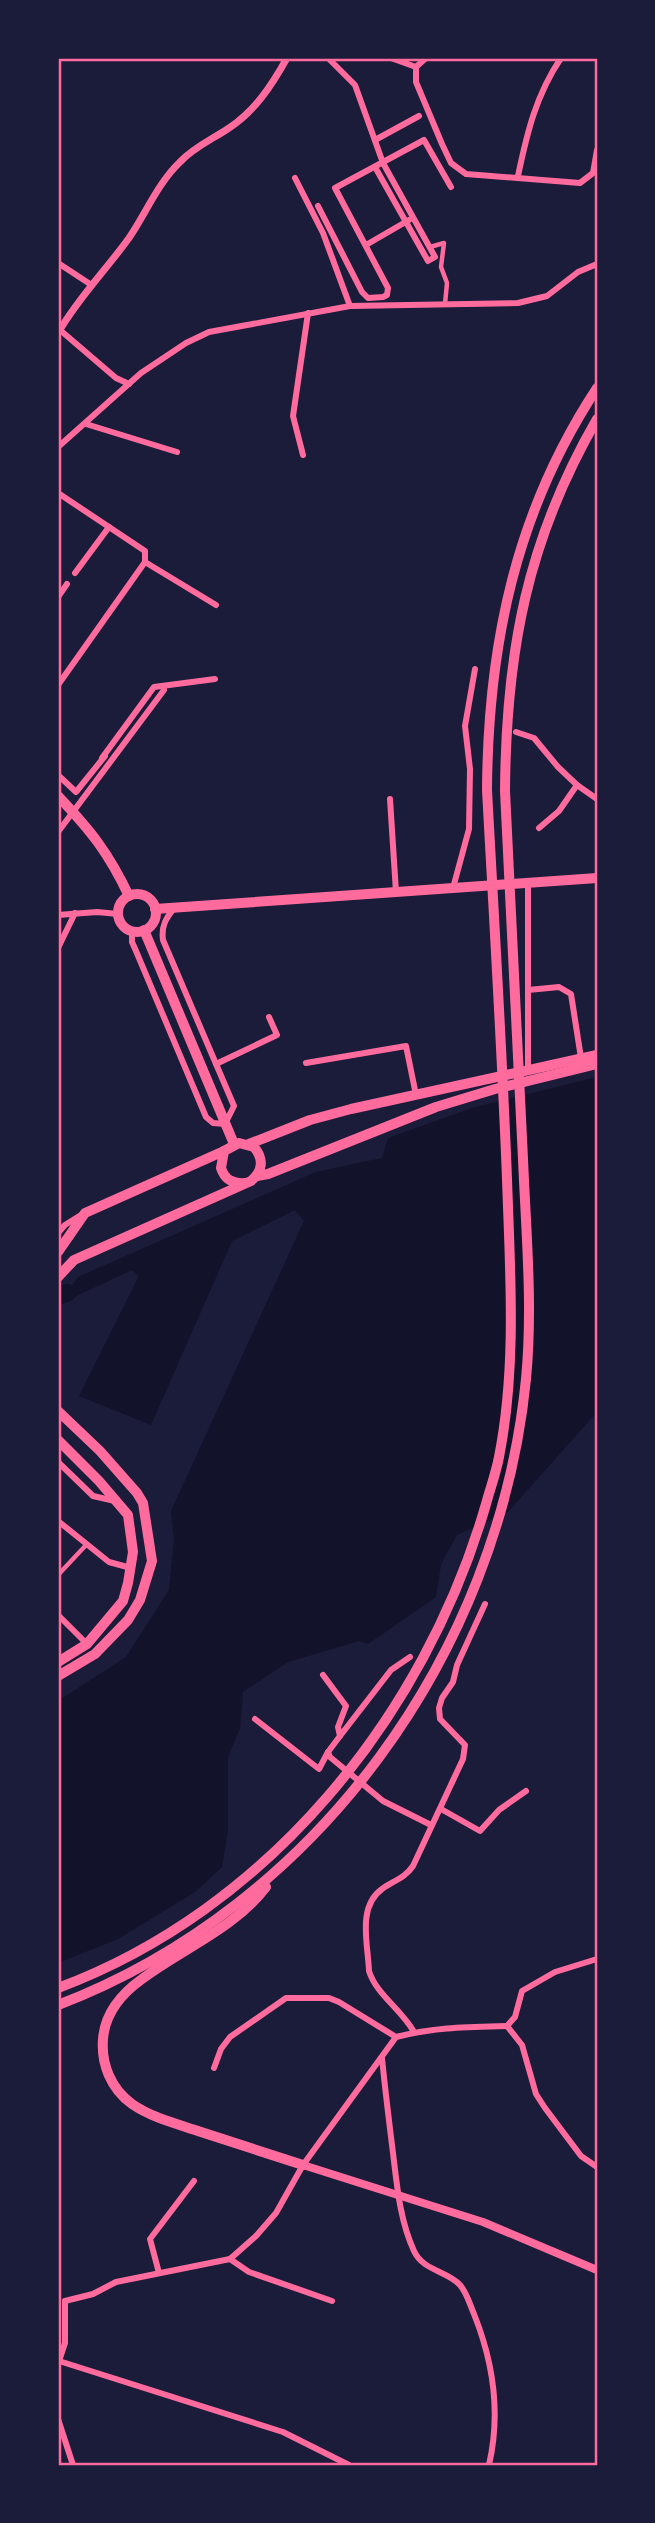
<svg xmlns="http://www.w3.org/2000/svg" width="655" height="2523" font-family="'Fira Sans',sans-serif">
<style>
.water{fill:#12122b}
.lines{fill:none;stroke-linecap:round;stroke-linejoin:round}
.river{stroke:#12122b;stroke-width:18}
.pedestrian{stroke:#ff6b9d;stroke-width:4.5}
.minor{stroke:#ff6b9d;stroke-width:6}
.tertiary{stroke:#ff6b9d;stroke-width:7}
.secondary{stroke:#ff6b9d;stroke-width:8}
.primary{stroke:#ff6b9d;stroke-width:10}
.trunk{stroke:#ff6b9d;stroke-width:10}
.motorway{stroke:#ff6b9d;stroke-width:10}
.neatline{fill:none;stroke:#ff6b9d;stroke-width:2.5}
</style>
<rect width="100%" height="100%" fill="#1b1b3a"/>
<!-- water -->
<polygon class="water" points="597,1077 597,1412 508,1512 457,1535 441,1564 436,1597 368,1644 359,1641 288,1662 243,1692 240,1728 228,1757 228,1829 222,1867 195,1892 118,1939 58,1963 58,1701 126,1657 169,1590 174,1539 171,1511 304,1221 295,1210 232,1241 151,1425 79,1396 139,1276 132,1270 59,1304 78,1277 316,1172 382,1158 388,1138 472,1108"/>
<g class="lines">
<!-- river -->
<polyline class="river" points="58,1296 67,1293"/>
<!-- pedestrian -->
<g class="pedestrian">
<polyline points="430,247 444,243 441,267 447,283 445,304"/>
<polyline points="58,1575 87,1544"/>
</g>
<!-- minor -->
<g class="minor">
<polyline points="328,58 355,85 383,163 435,257 428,261 375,167"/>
<polyline points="391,58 416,67 416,82 442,144 451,163 466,174 580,183 593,173 597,150"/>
<polyline points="416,67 426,58"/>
<polyline points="375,140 419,116"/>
<path d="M518,176c9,-43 18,-81 43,-118"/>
<polyline points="295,178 323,233 350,306"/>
<polyline points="318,206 362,292 368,298 383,297 387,295 388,288 335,188 424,140 451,187"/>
<polyline points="366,245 409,220"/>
<polyline points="58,263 90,284"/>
<polyline points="60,330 116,378 129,384"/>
<polyline points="86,424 177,452"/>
<polyline points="58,447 141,373 186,343 209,332 350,306 518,303 547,296 578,272 597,264"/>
<polyline points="303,455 293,416 308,313"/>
<polyline points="58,493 145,551 145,562 58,685"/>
<polyline points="145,562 216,605"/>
<polyline points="75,573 109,527"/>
<polyline points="58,597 67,584"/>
<polyline points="516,732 534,738 558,767 577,785"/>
<polyline points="102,758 154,687 215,679"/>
<polyline points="58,775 76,792 105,756"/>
<polyline points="390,799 396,892"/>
<polyline points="539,828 559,811 577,785 597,799"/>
<polyline points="58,832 164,690"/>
<polyline points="528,883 528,1069"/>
<polyline points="453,888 469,829 470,769 465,726 475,669"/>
<polyline points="58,915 97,912 118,914"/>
<path d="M132,931v11l4,9 70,166 7,6 12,1 9,-18 -71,-166c-2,-14 3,-22 12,-33"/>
<polyline points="58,948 75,913"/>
<polyline points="528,990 559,987 571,994 581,1058"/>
<polyline points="306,1063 406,1046 416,1095"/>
<polyline points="216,1064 277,1035 269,1017"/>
<polyline points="58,1233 65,1225 81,1215"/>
<polyline points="58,1462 93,1496 115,1501"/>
<polyline points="58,1521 109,1562 131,1568"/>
<polyline points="58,1615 87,1644"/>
<polyline points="255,1719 319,1769 328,1752 340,1736 338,1727 346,1706 323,1675"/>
<polyline points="340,1736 391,1670 410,1657"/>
<polyline points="328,1752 330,1757 383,1801 431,1825"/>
<polyline points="441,1809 480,1831 499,1810 526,1791"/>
<polyline points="507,2026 522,2045 536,2094 545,2108 581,2156 597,2167"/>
<polyline points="507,2026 515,2017 522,1991 555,1972 597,1959"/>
<path d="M414,2032c-13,-23 -38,-38 -45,-61 -1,-27 -12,-64 13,-82 11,-8 23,-11 31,-23l50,-107 2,-14 -25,-26 -1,-11 3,-10 11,-16 4,-17 28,-61"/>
<path d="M382,2058c3,31 7,63 11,95 4,33 7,68 21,98 9,20 34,20 46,34 7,8 10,20 14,29 20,50 27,99 15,151"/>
<polyline points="214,2068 221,2049 230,2037 286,1998 329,1998 339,2002 396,2037"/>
<polyline points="230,2259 249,2272 332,2301"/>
<polyline points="159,2273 150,2239 194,2181"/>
<path d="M65,2301l28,-7 23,-12 114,-23 26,-23 20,-23 27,-48 93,-128c39,-10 71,-10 111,-11"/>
<polyline points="59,2361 283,2432 349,2465"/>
<polyline points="58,2364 65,2343 65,2301"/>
<polyline points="58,2419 73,2465"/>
</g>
<!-- tertiary -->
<path class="tertiary" d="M58,333c20,-35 48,-63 71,-95 17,-25 29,-55 51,-76 14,-15 33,-23 49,-34 26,-17 43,-43 58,-70"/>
<!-- secondary -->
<polyline class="secondary" points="303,2165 483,2222 597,2270"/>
<!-- primary -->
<polyline class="primary" points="155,909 597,878"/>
<!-- trunk -->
<g class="trunk">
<path d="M58,796c33,35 50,56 71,100"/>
<circle cx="137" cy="913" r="19"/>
<polyline points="144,930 234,1144"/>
<polyline points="249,1144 310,1120 351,1109 597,1055"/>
<polyline points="257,1176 268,1174 436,1107 495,1089 597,1064"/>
<polyline points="58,1252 85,1213 224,1151"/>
<path d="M58,1277l16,-17 177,-79c12,-10 13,-22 3,-34l-15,-4 -15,8 -3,17c4,12 12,16 24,15"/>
<polyline points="58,1411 100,1451 137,1493 143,1503 152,1561 140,1600 128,1620 95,1654 58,1676"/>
<polyline points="58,1440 99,1481 128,1515 133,1552 128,1583 123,1601 87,1644 58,1662"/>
</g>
<!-- motorway -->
<g class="motorway">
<path d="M266,1887c-31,41 -84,62 -124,92 -21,15 -37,34 -39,60 -2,25 8,50 29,65 20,14 46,20 69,28 34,11 68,22 102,33"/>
<path d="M58,1988c210,-78 367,-272 428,-484 4,-15 10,-31 13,-47 18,-91 11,-186 8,-278 -5,-130 -13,-260 -20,-389 1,-146 29,-279 110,-402"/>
<path d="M58,2005c259,-99 441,-352 468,-626 7,-73 0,-147 -3,-220 -6,-123 -12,-246 -18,-368 1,-139 22,-251 92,-372"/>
</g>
</g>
<!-- border -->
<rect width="655" height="2523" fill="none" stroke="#1b1b3a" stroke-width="119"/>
<rect x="60" y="60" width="536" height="2404" class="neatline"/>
</svg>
